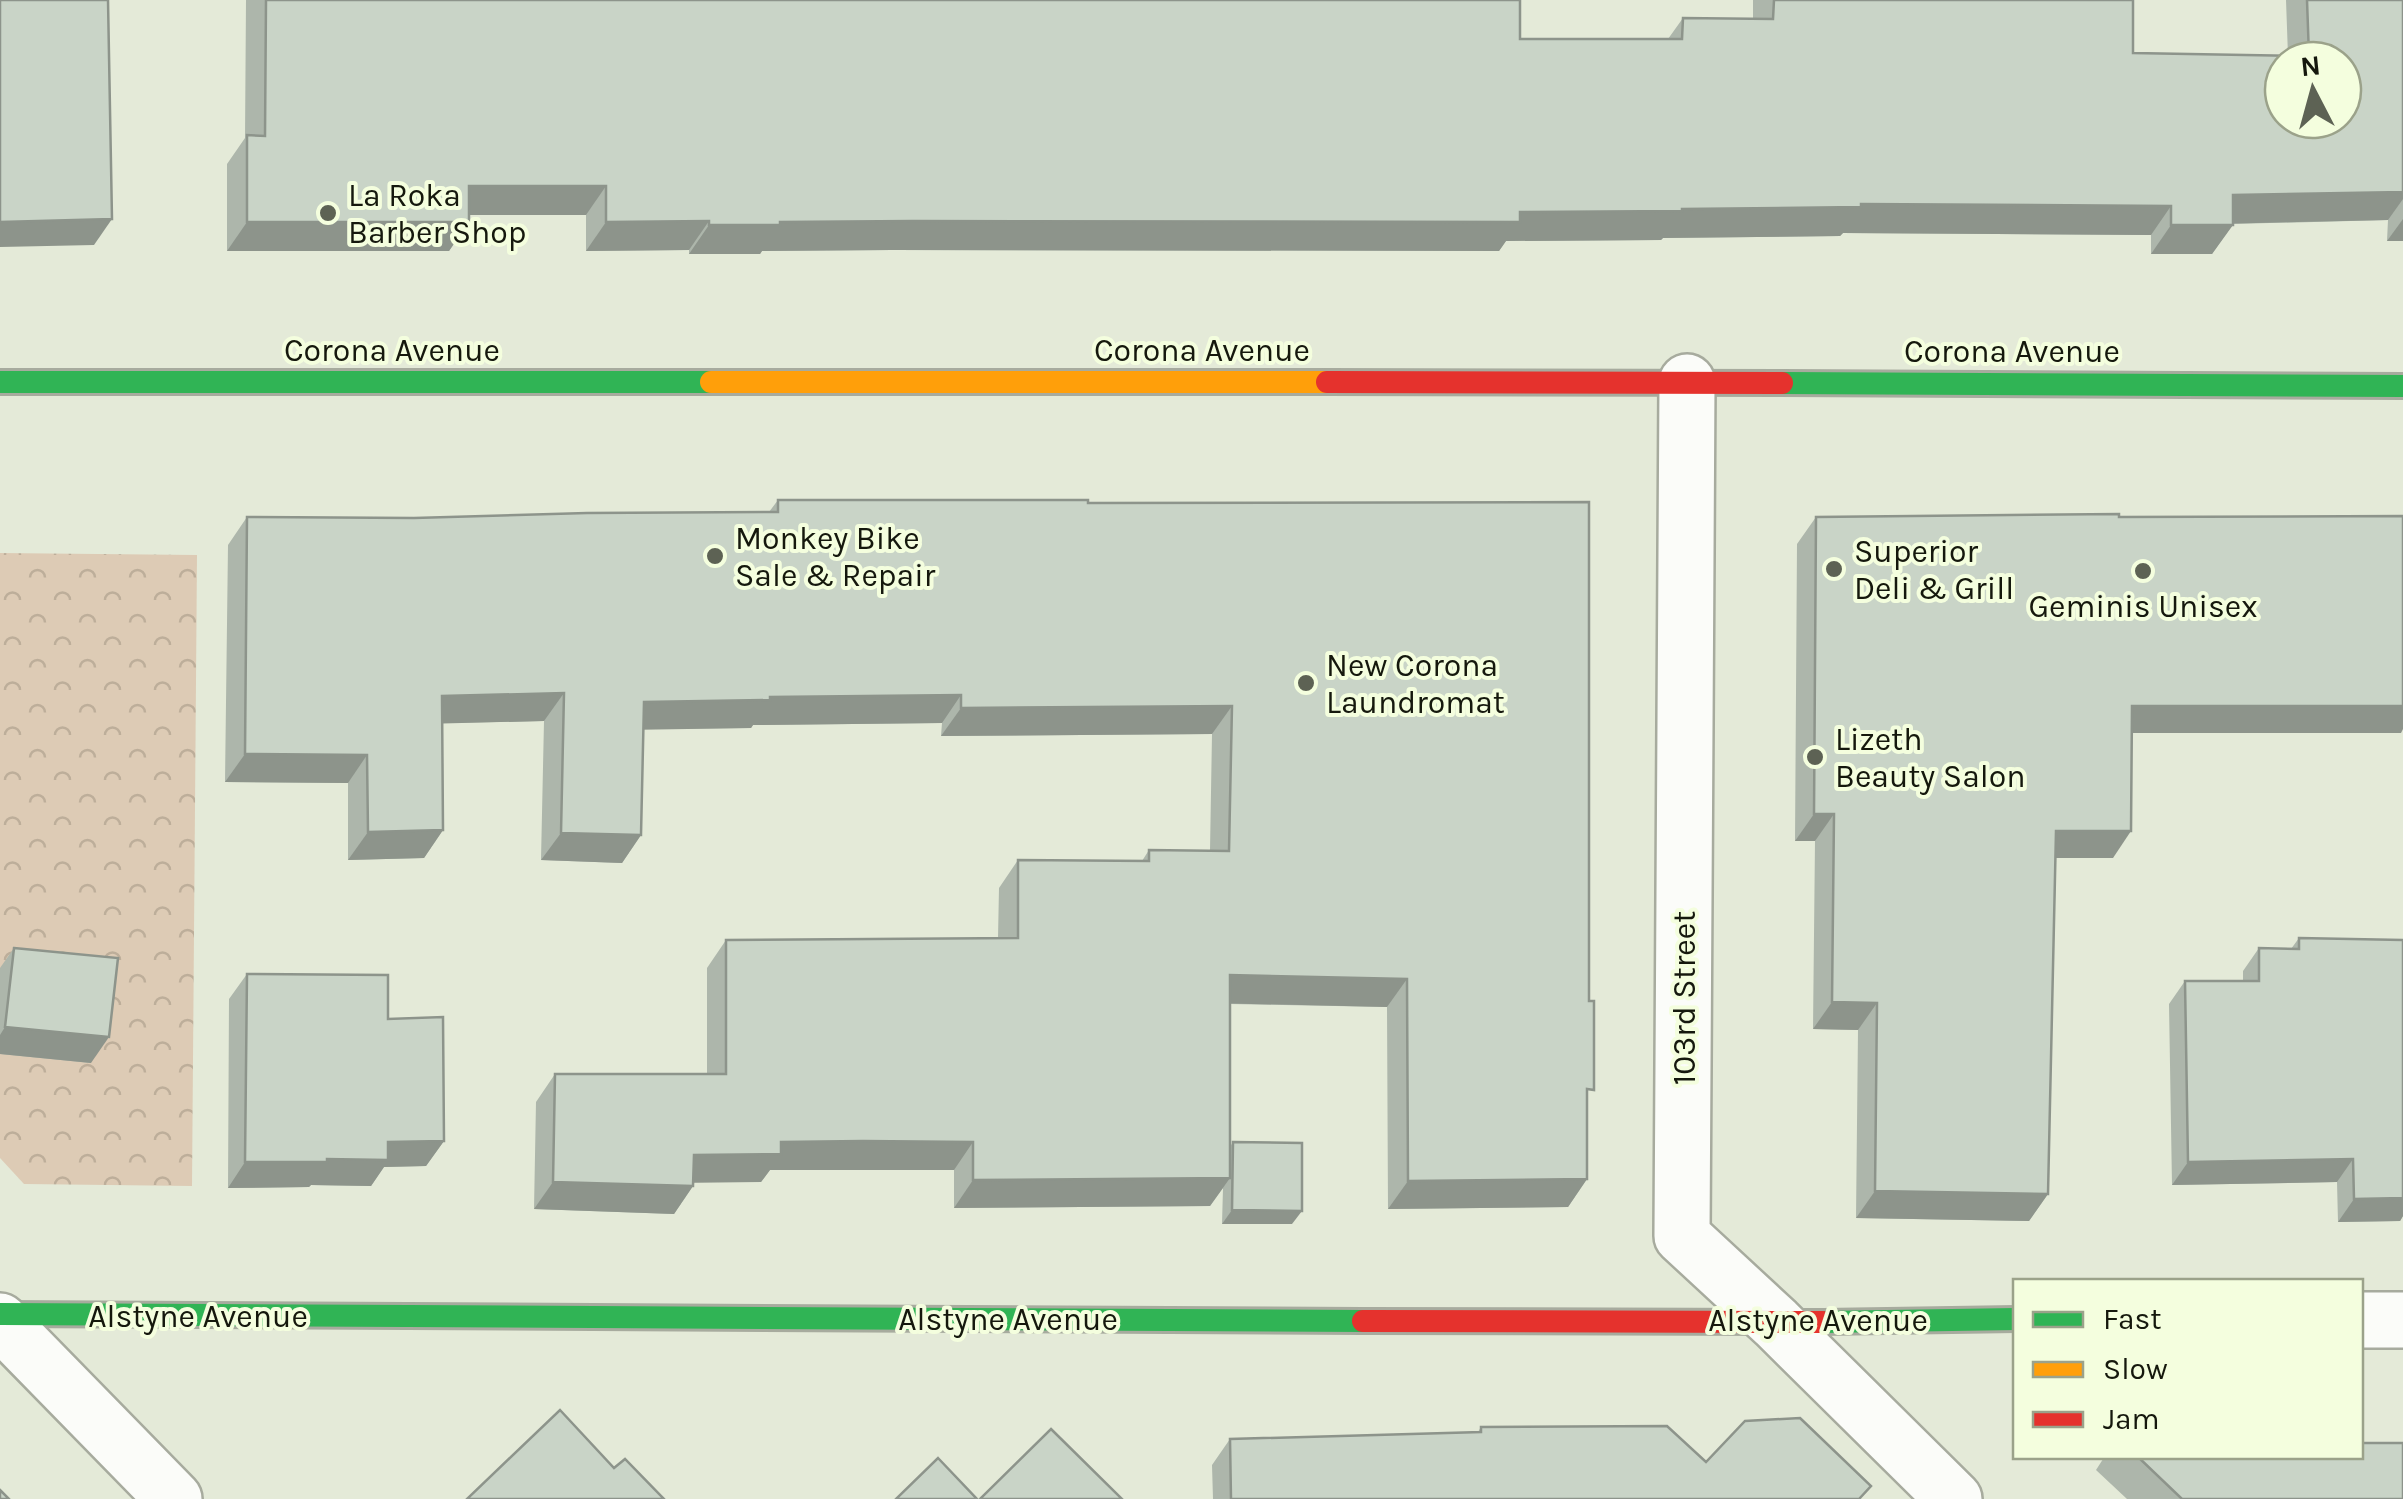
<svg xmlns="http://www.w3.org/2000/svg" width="2403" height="1499" font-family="Karla,sans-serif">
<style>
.forest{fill:url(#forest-crowns)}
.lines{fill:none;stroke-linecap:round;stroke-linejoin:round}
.street-casing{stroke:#a7ab9e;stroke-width:60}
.fast-casing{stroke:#a7ab9e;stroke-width:28}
.slow-casing{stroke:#a7ab9e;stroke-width:28}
.jam-casing{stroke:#a7ab9e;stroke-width:28}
.street{stroke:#fbfcf9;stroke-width:55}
.fast{stroke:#30b455;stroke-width:22}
.slow{stroke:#ff9f0a;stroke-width:22}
.jam{stroke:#e5322d;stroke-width:22}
.wall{fill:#adb6ab}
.shaded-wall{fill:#8d948b}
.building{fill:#c9d4c7;stroke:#8d948b;stroke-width:2.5;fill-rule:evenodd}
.poi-dot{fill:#5d6254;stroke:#f4fede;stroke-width:4}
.labels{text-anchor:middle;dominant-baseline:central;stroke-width:8;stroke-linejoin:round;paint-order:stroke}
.poi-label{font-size:32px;fill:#15180d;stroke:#f4fede;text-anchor:start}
.street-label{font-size:32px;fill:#15180d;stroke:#f4fede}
</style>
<defs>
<pattern id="forest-crowns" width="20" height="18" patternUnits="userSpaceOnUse" patternTransform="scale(2.5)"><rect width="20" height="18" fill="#ddcbb5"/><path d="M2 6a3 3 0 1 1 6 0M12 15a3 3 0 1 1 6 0" fill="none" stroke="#bdae9a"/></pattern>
</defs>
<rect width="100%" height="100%" fill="#e4ead8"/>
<!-- forest -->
<polygon class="forest" points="0,553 197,555 192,1186 24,1184 0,1158"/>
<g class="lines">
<!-- street casing -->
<g class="street-casing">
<g id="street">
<polyline points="1687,382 1682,1236 1776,1323 1954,1499"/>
<polyline points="2360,1320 2403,1320"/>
<polyline points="0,1321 174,1499"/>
</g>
</g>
<!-- fast casing -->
<g class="fast-casing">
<g id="fast">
<polyline points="0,382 711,382"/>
<polyline points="1782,383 2403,386"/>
<polyline points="0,1314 1363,1321"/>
<polyline points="1823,1322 2016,1319"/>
</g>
</g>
<!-- slow casing -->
<g class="slow-casing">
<polyline id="slow" points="711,382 1327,382"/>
</g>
<!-- jam casing -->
<g class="jam-casing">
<g id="jam">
<polyline points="1327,382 1782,383"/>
<polyline points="1363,1321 1823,1322"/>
</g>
</g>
<!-- street -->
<use href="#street" class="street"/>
<!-- fast -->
<use href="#fast" class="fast"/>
<!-- slow -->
<use href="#slow" class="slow"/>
<!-- jam -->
<use href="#jam" class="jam"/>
</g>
<!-- wall -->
<g class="wall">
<polygon points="246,0 1520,0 1520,39 1668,39 1683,18 1753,18 1753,0 2133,0 2133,53 2288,56 2286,0 2403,0 2403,241 2387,241 2388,220 2233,224 2212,254 2151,254 2151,235 1843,233 1840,236 1663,238 1661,240 1506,241 1499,251 892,250 762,251 760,254 689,254 689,250 586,251 586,215 469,215 469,222 449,251 227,251 227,164 245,138"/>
<polygon points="778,500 1088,503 1587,1100 1587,1179 1568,1207 1388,1209 1387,1007 1230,1004 1230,1147 1233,1142 1292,1224 1222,1224 1223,1188 1210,1206 954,1208 954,1170 770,1170 761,1182 694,1182 693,1186 674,1214 534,1209 536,1102 555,1074 707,1074 707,968 726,940 998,938 999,888 1018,860 1142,861 1149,850 1210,851 1212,734 941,736 942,723 753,725 751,728 643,729 641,835 622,863 541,860 544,721 443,723 443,830 424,858 348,860 348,783 225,782 228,545 247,517 414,518 769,512"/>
<polygon points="1816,517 2119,517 2401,733 2132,733 2113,858 2056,858 2048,1194 2029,1221 1856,1218 1858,1030 1813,1029 1815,841 1795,841 1797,544"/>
<polygon points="2299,938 2403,940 2403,1216 2400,1221 2338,1222 2337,1182 2172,1185 2169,1004 2185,981 2243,981 2243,971 2259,948 2291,949"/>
<polygon points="14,948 91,1063 0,1054 0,968"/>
<polygon points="247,974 444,1141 426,1166 384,1167 371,1186 311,1185 309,1187 228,1188 229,999"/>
<polygon points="1481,1427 1706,1462 1862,1499 1213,1499 1212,1465 1230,1439 1478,1432"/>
<polygon points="2105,1456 2360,1456 2403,1499 2127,1499 2096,1470"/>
</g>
<!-- shaded-wall -->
<g class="shaded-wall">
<polygon points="469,186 606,186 586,215 449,215"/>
<polygon points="2403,192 2403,199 2388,220 2213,224 2233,195"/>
<polygon points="1861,204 2171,206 2151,235 1843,233 1840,236 1663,238 1661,240 1506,241 1499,251 892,250 762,251 760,254 689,254 709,225 780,222 1682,209"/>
<polygon points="112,219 94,245 0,247 0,222"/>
<polygon points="2403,219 2403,241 2387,241"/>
<polygon points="709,221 689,250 586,251 606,222"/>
<polygon points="247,222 469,222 449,251 227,251"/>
<polygon points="2171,225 2233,225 2212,254 2151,254"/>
<polygon points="564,693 544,721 423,724 442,696"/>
<polygon points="961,695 942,723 753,725 751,728 624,730 644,702 770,697"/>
<polygon points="1232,706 1212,734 941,736 961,708"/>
<polygon points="2132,706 2403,706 2403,729 2401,733 2114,733"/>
<polygon points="245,754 367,755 348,783 225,782"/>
<polygon points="1814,814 1834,814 1815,841 1795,841"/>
<polygon points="443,830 424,858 348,860 368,832"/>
<polygon points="2056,831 2131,831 2113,858 2037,858"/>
<polygon points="561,833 641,835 622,863 541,860"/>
<polygon points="1230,975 1407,979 1387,1007 1210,1003"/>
<polygon points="1832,1002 1877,1003 1858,1030 1813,1029"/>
<polygon points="5,1027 109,1037 91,1063 0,1054 0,1035"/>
<polygon points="444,1141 426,1166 384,1167 371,1186 311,1185 309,1187 228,1188 245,1162 327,1159 388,1142"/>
<polygon points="781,1142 973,1142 954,1170 770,1170 761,1182 674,1183 694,1155"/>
<polygon points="2353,1159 2337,1182 2172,1185 2188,1162"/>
<polygon points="1230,1178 1210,1206 954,1208 973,1180"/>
<polygon points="1587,1179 1568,1207 1388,1209 1408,1181"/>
<polygon points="553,1182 693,1186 674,1214 534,1209"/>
<polygon points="1875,1191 2048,1194 2029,1221 1856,1218"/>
<polygon points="2403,1198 2403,1216 2400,1221 2338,1222 2354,1199"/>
<polygon points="1232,1210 1302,1211 1292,1224 1222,1224"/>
</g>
<!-- building -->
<g class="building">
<polygon points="0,0 108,0 112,219 0,222"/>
<path d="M266,0h1254v39h162l1,-21 90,1 1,-19h359v53l176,3 -2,-56h96v192l-170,3v30h-62v-19l-310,-2v3l-179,2v2l-162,1v10l-607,-1 -133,1v3h-71v-4l-103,1v-36h-137v36h-222v-87l18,1zM2283,60h60v60h-60z"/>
<polygon points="778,500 1088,500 1088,503 1589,502 1589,1001 1594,1001 1594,1090 1587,1089 1587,1179 1408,1181 1407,979 1230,975 1230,1178 973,1180 973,1142 863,1141 781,1142 781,1154 694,1155 693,1186 553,1182 555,1074 726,1074 726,940 1018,938 1018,860 1149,861 1149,850 1229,851 1232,706 961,708 961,695 770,697 770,700 644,702 641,835 561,833 564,693 442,696 443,830 368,832 367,755 245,754 247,517 414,518 587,513 778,512"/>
<polygon points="2119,514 2119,517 2403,516 2403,706 2132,706 2131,831 2056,831 2048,1194 1875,1191 1877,1003 1832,1002 1834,814 1814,814 1816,517"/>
<polygon points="2299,938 2403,940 2403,1198 2354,1199 2353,1159 2188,1162 2185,981 2259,981 2259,948 2299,949"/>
<polygon points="14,948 118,958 109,1037 5,1027"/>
<polygon points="247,974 388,975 388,1019 443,1017 444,1141 388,1142 388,1160 327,1159 327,1162 245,1162"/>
<polygon points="1233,1142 1302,1143 1302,1211 1232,1210"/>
<polygon points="560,1410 614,1468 625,1459 664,1499 467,1499"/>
<polygon points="1800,1418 1871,1486 1859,1499 1231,1499 1230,1439 1481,1432 1481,1427 1667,1426 1706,1462 1745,1421"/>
<polygon points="1051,1429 1122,1499 980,1499"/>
<polygon points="2360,1443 2403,1443 2403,1499 2182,1499 2137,1456 2360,1456"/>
<polygon points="938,1458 977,1499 896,1499"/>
<polygon points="0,1490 9,1499 0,1499"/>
</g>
<!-- markers -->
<g class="poi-dot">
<circle cx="328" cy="213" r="10"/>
<circle cx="715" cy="556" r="10"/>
<circle cx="1834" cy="569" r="10"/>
<circle cx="2143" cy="571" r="10"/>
<circle cx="1306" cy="683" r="10"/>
<circle cx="1815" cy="757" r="10"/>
</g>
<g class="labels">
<!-- poi labels -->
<g class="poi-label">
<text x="348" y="195">La Roka<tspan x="348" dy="37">Barber Shop</tspan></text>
<text x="735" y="538">Monkey Bike<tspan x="735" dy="37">Sale &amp; Repair</tspan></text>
<text x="1854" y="551">Superior<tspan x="1854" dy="37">Deli &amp; Grill</tspan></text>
<text x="2143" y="606" text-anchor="middle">Geminis Unisex</text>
<text x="1326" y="665">New Corona<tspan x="1326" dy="37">Laundromat</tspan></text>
<text x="1835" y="739">Lizeth<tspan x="1835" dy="37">Beauty Salon</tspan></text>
</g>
<!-- street labels -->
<g class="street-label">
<text x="392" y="350">Corona Avenue</text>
<text x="1202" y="350">Corona Avenue</text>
<text x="2012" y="351">Corona Avenue</text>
<text transform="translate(1684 998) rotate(-90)">103rd Street</text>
<text x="198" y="1316">Alstyne Avenue</text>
<text x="1008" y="1319">Alstyne Avenue</text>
<text x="1818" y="1320">Alstyne Avenue</text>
</g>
</g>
<!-- legend -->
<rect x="2013" y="1279" width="350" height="180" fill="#f4fede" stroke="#9ba28a" stroke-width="2.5"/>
<rect x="2033" y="1312" width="50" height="15" fill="#30b455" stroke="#9ba28a" stroke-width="2.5"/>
<text x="2103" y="1329" font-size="30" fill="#15180d">Fast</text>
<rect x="2033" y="1362" width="50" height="15" fill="#ff9f0a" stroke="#9ba28a" stroke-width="2.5"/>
<text x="2103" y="1379" font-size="30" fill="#15180d">Slow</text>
<rect x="2033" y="1412" width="50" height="15" fill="#e5322d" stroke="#9ba28a" stroke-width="2.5"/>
<text x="2103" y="1429" font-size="30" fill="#15180d">Jam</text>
<!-- north arrow -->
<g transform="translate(2313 90) rotate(354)"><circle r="48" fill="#f4fede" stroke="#9ba28a" stroke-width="2.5"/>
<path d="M0-8L18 38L0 25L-18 38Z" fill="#5d6254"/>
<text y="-15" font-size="28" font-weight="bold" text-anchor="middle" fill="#15180d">N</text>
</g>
</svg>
